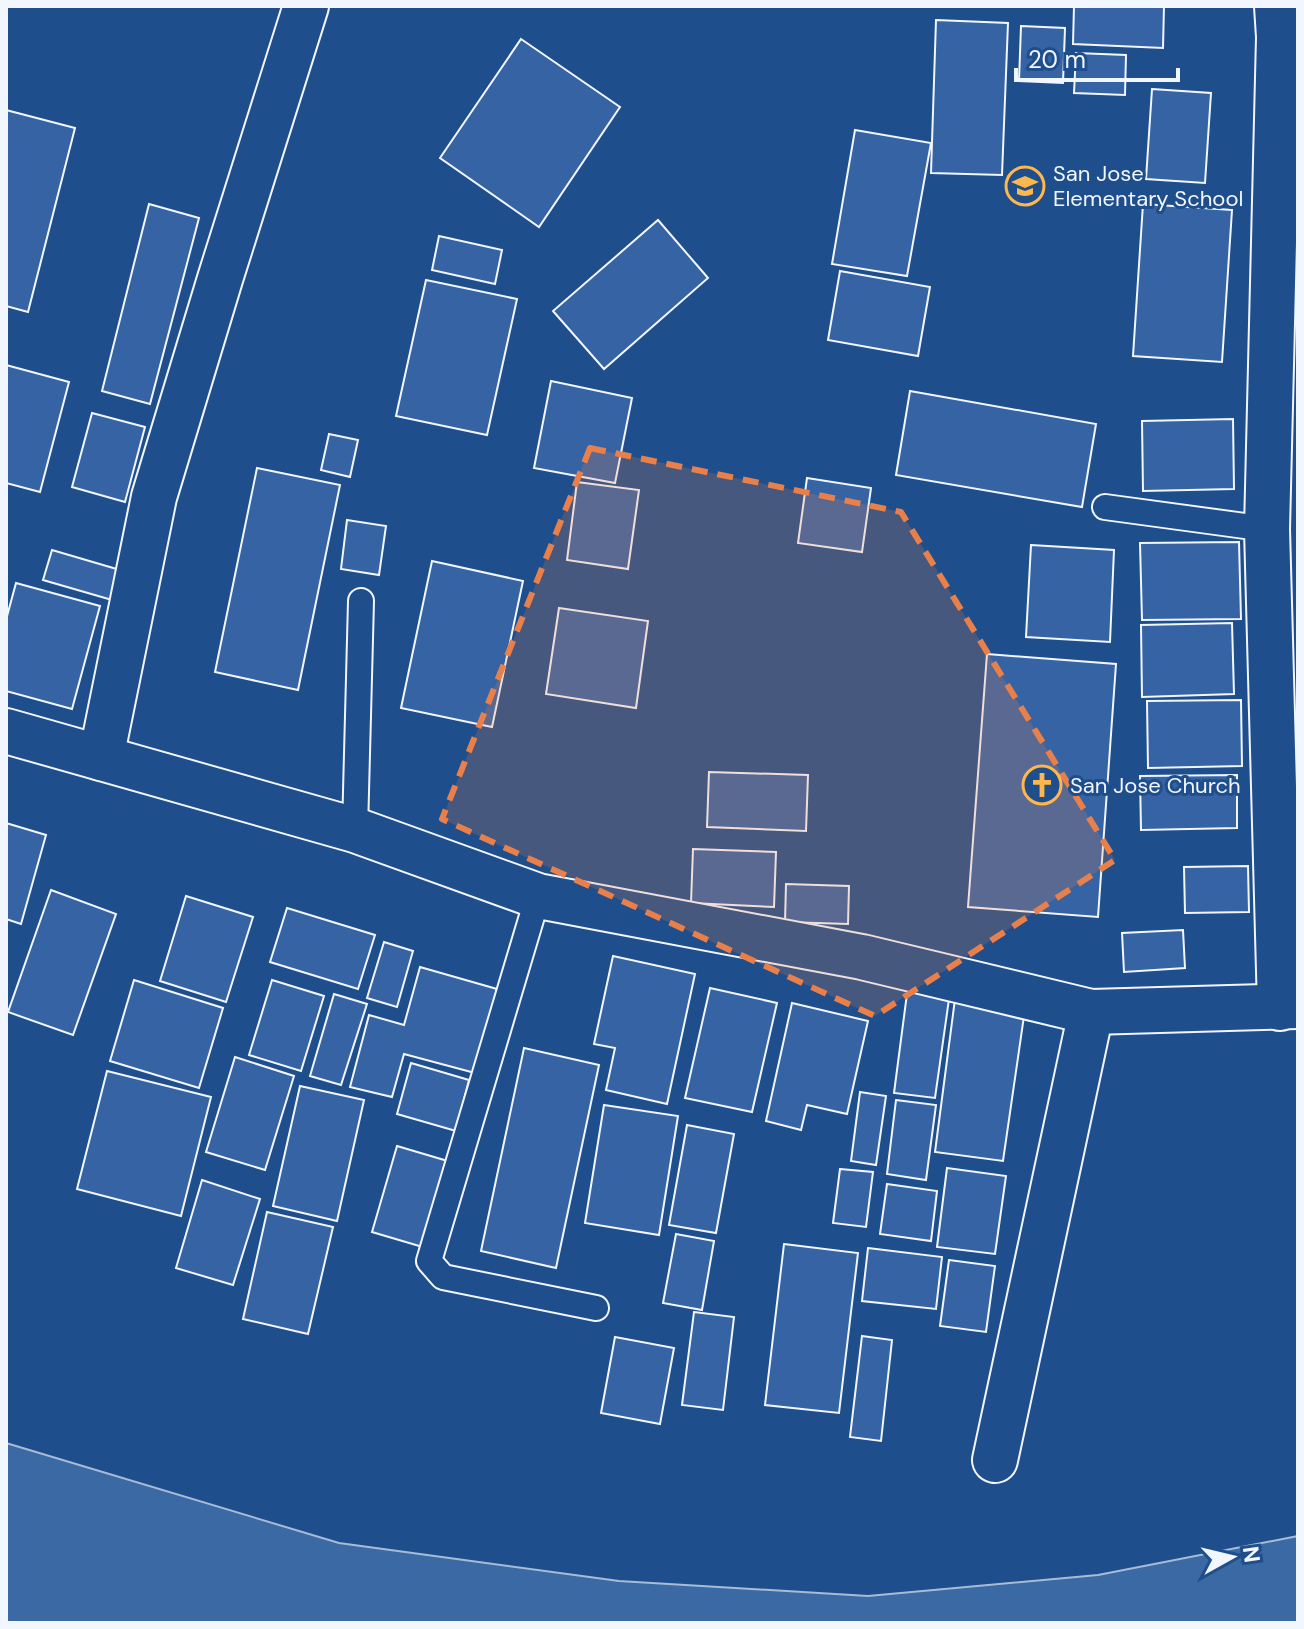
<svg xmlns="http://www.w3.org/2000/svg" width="1304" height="1629" font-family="'DM Sans',sans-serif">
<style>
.water{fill:#3b69a3;stroke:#a8bbd7;stroke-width:2}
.building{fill:#3563a3;stroke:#f2f6ff;stroke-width:2}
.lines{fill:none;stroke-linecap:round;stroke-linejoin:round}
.lane-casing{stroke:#f2f6ff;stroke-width:28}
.street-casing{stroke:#f2f6ff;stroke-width:48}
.secondary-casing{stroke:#f2f6ff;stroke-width:48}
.lane{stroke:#1f4e8c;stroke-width:24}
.street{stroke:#1f4e8c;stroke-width:44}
.secondary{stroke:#1f4e8c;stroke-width:44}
.marked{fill:#ea8049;fill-opacity:0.2;stroke:#ea8049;stroke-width:6;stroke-dasharray:16 10;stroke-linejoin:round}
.labels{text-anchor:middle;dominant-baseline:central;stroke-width:6;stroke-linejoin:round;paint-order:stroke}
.poi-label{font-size:22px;fill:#f2f6ff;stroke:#1f4e8c;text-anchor:start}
</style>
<rect width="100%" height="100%" fill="#1f4e8c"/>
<!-- water -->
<polygon class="water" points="6,1443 339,1543 619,1581 868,1596 1098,1575 1298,1536 1298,1623 6,1623"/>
<!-- building -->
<g class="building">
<polygon points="1074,6 1164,6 1163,48 1073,44"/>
<polygon points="936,20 1008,23 1002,175 931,173"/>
<polygon points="1021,26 1065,28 1063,83 1019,81"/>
<polygon points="521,39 620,107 539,227 440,158"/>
<polygon points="1076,53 1126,55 1125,95 1074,93"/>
<polygon points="1152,89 1211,93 1205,183 1146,179"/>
<polygon points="6,110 75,128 28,312 6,306"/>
<polygon points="855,130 931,143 907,276 832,264"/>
<polygon points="149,204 199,218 150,404 102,391"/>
<polygon points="1143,204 1232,210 1222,362 1133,356"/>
<polygon points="658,220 708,278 604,369 553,311"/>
<polygon points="439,236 502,250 495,284 432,270"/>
<polygon points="840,271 930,287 918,356 828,340"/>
<polygon points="426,280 517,299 487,435 396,416"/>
<polygon points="6,365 69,382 40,492 6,483"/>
<polygon points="551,381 632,398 615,483 534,468"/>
<polygon points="910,391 1096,424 1082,507 896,475"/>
<polygon points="92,413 145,427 125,502 72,487"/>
<polygon points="1233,419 1234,489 1143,491 1142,421"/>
<polygon points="329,434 358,440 350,477 321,470"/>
<polygon points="257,468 340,485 298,690 215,672"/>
<polygon points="807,478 871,488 862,552 798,543"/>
<polygon points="577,482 639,490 628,569 567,560"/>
<polygon points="347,520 386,526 379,575 341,569"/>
<polygon points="1239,542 1241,619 1142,620 1140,543"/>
<polygon points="1031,545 1114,550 1110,642 1026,637"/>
<polygon points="52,550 120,570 112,600 43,580"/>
<polygon points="432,561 523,581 492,727 401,708"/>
<polygon points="16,583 100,606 72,709 6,691 6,620"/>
<polygon points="559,608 648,621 636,708 546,694"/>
<polygon points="1232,623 1234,694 1142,697 1141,625"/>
<polygon points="987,654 1116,664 1098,917 968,907"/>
<polygon points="1241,700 1242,766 1148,768 1147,701"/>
<polygon points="709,772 808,775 806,831 707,827"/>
<polygon points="1237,775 1237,828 1141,830 1140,776"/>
<polygon points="6,823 46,835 21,924 6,919"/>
<polygon points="693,849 776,852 774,907 691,903"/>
<polygon points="1248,866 1249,912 1185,913 1184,867"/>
<polygon points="786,884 849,886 848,924 785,922"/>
<polygon points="51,890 116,914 73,1035 8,1012"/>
<polygon points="186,896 253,917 226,1002 160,981"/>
<polygon points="287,908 375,935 358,989 270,962"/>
<polygon points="1183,930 1185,968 1124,972 1122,933"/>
<polygon points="384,942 413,951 397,1007 367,998"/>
<polygon points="613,956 695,974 667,1104 606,1090 615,1048 594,1044"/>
<polygon points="420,967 497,989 475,1073 404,1054 392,1097 350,1087 369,1015 404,1025"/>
<polygon points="134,980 223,1008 199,1088 110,1061"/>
<polygon points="272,980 324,996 301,1071 249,1055"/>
<polygon points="908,986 950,992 935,1098 894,1093"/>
<polygon points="710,988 777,1003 752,1112 685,1098"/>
<polygon points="334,994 367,1004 341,1085 310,1076"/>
<polygon points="955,999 1025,1009 1003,1161 935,1152"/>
<polygon points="792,1003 868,1021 847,1114 807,1105 801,1130 766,1121"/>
<polygon points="524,1048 599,1065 556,1268 481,1251"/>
<polygon points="235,1057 294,1076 265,1170 206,1152"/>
<polygon points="411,1063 469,1080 456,1131 397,1114"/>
<polygon points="107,1071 211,1097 181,1216 77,1189"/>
<polygon points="300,1086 364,1100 337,1221 273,1206"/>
<polygon points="860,1092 886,1096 876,1165 851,1161"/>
<polygon points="896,1100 936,1105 926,1180 887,1174"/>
<polygon points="604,1105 678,1116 659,1235 585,1223"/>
<polygon points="687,1125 734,1134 716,1233 669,1225"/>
<polygon points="397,1146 451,1162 426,1248 372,1232"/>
<polygon points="947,1168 1006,1176 995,1254 937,1247"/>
<polygon points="840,1169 873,1172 866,1227 833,1223"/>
<polygon points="202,1180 260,1199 233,1285 176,1268"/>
<polygon points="887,1184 937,1191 931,1241 880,1234"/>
<polygon points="267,1212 333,1227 308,1334 243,1319"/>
<polygon points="676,1234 714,1241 702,1310 663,1303"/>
<polygon points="784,1244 858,1253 839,1413 765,1405"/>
<polygon points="868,1248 942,1257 936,1309 862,1301"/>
<polygon points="949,1260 995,1266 986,1332 940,1326"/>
<polygon points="694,1312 734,1317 723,1410 682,1405"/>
<polygon points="862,1336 892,1340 881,1441 850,1437"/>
<polygon points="615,1337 674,1348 660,1424 601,1413"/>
</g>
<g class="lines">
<!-- lane casing -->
<g class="lane-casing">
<g id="lane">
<polyline points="1105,507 1267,529"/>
<polyline points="355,830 361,601"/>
<polyline points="538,896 429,1261 443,1277 596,1308"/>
</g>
</g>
<!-- street casing -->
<g class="street-casing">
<g id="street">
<polyline points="1277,6 1279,37 1267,529 1280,1008"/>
<polyline points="101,758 154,497 220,279 306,6"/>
<polyline points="995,1460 1091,1012"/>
</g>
</g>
<!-- secondary casing -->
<g class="secondary-casing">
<polyline id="secondary" points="6,731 355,830 538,896 862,957 1091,1012 1298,1006"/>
</g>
<!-- lane -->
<use href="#lane" class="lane"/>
<!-- street -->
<use href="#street" class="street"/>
<!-- secondary -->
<use href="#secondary" class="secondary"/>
</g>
<!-- marked area -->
<path class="marked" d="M590,448l311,64 214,348 -240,156 -433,-197z"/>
<!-- icons -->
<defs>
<g id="school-ring" transform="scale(2)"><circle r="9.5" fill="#1f4e8c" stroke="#ffb74d" stroke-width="1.5"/><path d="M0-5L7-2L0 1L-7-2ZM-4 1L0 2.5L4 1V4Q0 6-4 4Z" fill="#ffb74d"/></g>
<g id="church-ring" transform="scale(2)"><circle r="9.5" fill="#1f4e8c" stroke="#ffb74d" stroke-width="1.5"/><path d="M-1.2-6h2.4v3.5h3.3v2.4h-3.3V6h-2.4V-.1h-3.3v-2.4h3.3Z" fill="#ffb74d"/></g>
</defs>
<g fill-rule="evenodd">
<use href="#school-ring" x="1025" y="186"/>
<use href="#church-ring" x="1042" y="785"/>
</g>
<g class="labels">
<!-- poi labels -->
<g class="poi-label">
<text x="1053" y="173">San Jose<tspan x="1053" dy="25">Elementary School</tspan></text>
<text x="1070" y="785">San Jose Church</text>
</g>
</g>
<!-- border -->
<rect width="1304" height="1629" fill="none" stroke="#f2f6ff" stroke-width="16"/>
<!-- north arrow -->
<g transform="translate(1232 1557) rotate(82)" stroke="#1f4e8c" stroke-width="6" paint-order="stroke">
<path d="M0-6L14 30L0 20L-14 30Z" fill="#f2f6ff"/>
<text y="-12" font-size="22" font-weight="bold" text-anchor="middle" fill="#f2f6ff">N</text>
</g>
<!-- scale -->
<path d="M1016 68v12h162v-12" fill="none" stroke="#f2f6ff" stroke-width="4"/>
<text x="1028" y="68" font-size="24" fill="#f2f6ff" stroke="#1f4e8c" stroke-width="6" paint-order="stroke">20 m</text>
</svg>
